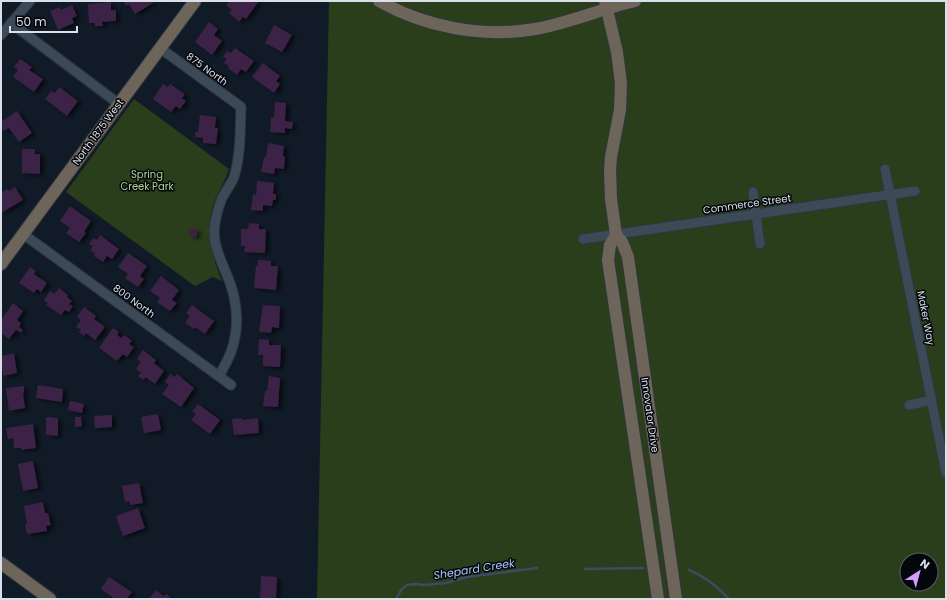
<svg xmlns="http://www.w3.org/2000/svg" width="947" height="600" font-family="Poppins,sans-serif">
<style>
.green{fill:#2a3e1c;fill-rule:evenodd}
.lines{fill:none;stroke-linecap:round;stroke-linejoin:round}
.stream{stroke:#414862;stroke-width:2.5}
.building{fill:#3d2246;filter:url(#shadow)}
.street-casing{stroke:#313640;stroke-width:11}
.secondary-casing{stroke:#313640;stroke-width:14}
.street{stroke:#3c4957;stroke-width:9}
.secondary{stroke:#6e655a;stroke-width:12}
.labels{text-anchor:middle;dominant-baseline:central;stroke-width:3;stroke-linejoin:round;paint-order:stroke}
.street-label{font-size:10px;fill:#d9e0e9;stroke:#03060b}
.park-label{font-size:10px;fill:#acd591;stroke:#03060b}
.water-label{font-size:11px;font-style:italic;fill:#abc8fc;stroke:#03060b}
</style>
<defs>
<filter id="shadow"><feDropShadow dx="4" dy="2" stdDeviation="2" flood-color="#0009"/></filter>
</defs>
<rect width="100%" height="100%" fill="#111b28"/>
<!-- green -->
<g class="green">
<path d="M329,1h617v598h-629zM907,560h24v24h-24z"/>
<path d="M134,99l95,70c-3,11 -10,21 -14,31 -11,28 -4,54 7,81l-9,-4 -18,9 -129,-94z"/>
</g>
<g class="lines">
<!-- stream -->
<g class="stream">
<polyline points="585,569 643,568"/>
<path d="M689,570c15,6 29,17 40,29"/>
<polyline points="396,599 401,590 407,585 415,584 425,585 446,583 467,577 537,568"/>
</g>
</g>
<!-- building -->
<g class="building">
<polygon points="123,1 156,1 135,14 129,4 126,6"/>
<polygon points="229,1 259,1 246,19 243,17 239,22 229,13 232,10 226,5"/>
<polygon points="111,2 111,10 116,10 116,21 102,22 103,26 95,26 95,23 89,23 88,4"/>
<polygon points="72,5 77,16 72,18 74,23 58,30 50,11 60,7 61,10"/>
<polygon points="209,22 218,29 214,35 222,41 212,55 195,42"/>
<polygon points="274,25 292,35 282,52 265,43"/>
<polygon points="235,48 254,61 246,72 241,69 237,75 228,68 229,66 224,63 227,59 223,57 227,51 231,53"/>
<polygon points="20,59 32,67 29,70 43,79 34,92 13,77 18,70 14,67"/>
<polygon points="263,63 280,76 276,81 280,84 274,93 252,77"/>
<polygon points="163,84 168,87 170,84 185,94 182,98 186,101 180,109 176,106 171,112 153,99"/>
<polygon points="59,87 78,101 67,116 45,99 51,91 55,93"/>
<polygon points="275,102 286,103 285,121 293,122 292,129 285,128 285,133 270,132 271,117 274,117"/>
<polygon points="17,111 32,133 19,142 9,128 4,131 1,126 1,122"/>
<polygon points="200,115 216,117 215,128 218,128 216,144 203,143 203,138 195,137 195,132 198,132"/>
<polygon points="268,143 284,146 283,156 285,157 284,169 275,168 274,174 261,172 264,157 266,157"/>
<polygon points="22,149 35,149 35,154 40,154 40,174 22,173"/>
<polygon points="257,181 274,183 273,194 276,194 276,200 273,200 272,206 263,205 263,211 251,210 253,194 256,195"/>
<polygon points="15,187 23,200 1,213 1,193 7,189 9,191"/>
<polygon points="70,206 91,221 84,232 86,233 79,242 66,233 70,228 60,221"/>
<polygon points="249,223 259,224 259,229 266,229 265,253 244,252 245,246 241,246 241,229 248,229"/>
<polygon points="196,229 197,236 190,237 189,230"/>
<polygon points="100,235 119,249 112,259 107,256 103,262 94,256 95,254 90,250 93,246 89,244 93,238 97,240"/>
<polygon points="128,253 147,266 140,276 144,279 138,287 125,278 128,274 118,267"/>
<polygon points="258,260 271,261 271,266 278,266 276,290 254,288 256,266 258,266"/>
<polygon points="30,267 36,271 34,274 47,283 41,292 37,289 34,293 19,283"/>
<polygon points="161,276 179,290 172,300 177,303 170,311 157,302 160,298 150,291"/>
<polygon points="59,288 68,295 67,297 72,301 69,304 73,306 69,312 65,310 61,315 46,305 48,303 44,300 50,291 54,294"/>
<polygon points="13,303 23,311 17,320 21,323 19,327 23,330 21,333 16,330 9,339 1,333 1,320"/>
<polygon points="192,305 214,321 205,334 195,327 194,329 185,323 190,316 186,313"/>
<polygon points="263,305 280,306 279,328 272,327 271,333 259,332"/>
<polygon points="84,307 96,316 94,319 105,327 95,340 86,333 84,336 79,332 81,330 76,327 81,320 77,317"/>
<polygon points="113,328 119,332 117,335 121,338 124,335 132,341 129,344 134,347 127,357 123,354 117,361 99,348"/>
<polygon points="259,339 269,340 269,345 281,345 280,367 263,366 263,355 258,355"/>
<polygon points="143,350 156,360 154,363 164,371 155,384 145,377 144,380 138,376 141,373 136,369 141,362 137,359"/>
<polygon points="14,353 17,373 3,376 1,356"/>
<polygon points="170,374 175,377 177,374 194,388 181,407 162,394 169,385 165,382"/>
<polygon points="269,376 280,378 278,407 263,406 265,391 267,391"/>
<polygon points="38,385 63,389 62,402 36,398"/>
<polygon points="24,386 24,393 23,393 25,408 9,411 6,388"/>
<polygon points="70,401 84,404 82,413 68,410"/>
<polygon points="198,404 220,420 210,434 191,420 196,414 192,412"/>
<polygon points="158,414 161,430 144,433 141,417"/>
<polygon points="112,415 112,427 95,428 94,416"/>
<polygon points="46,417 58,418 58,436 46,435"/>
<polygon points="75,417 81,417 82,426 75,427"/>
<polygon points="242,418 242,420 258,418 259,433 234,435 232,419"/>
<polygon points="33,424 36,448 21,450 21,448 14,448 13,438 8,439 6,428"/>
<polygon points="33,461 38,488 23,491 18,464"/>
<polygon points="139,483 143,503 130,505 129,501 125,502 122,486"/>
<polygon points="43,502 45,513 48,513 51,525 46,526 47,531 27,534 25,525 27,524 24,506"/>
<polygon points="138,508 145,528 123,536 116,516"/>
<polygon points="261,576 277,577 276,599 260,598"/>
<polygon points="109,577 132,592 127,599 115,599 101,589"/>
<polygon points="156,590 164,596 166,594 173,599 149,599"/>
</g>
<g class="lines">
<!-- street casing -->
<g class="street-casing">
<g id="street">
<polyline points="11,23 119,104"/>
<polyline points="1,35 30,1"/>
<path d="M160,48l81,59c-1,23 0,47 -7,70 -3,7 -8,14 -12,21 -4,10 -7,22 -8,33 0,19 10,35 16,52 8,22 9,47 1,69 -3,8 -8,17 -12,24"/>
<polyline points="885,169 946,473"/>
<polyline points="753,192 760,244"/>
<polyline points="23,234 231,385"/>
<polyline points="583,239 915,191"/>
<polyline points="909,405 932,400"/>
</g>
</g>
<!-- secondary casing -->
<g class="secondary-casing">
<g id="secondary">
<path d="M379,1c46,26 103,37 156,28 34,-6 66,-20 100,-28"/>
<polyline points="605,1 617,52 621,83 620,110 611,157 610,171 611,199 616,235 622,242 628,257 676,599"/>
<polyline points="616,235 610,245 608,260 658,599"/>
<polyline points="1,264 195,1"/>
<polyline points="1,563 50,599"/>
</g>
</g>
<!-- street -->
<use href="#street" class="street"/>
<!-- secondary -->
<use href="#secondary" class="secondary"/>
</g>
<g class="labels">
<!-- street labels -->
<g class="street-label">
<text transform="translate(207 69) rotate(36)">875 North</text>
<text transform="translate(98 132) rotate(-54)">North 1875 West</text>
<text transform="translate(747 204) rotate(-8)">Commerce Street</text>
<text transform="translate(134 301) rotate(36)">800 North</text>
<text transform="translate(926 318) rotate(79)">Maker Way</text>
<text transform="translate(650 415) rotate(82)">Innovator Drive</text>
</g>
<!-- park labels -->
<g class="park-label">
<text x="147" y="174">Spring<tspan x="147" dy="12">Creek Park</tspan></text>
</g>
<!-- water labels -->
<g class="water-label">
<text transform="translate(474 569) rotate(-9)">Shepard Creek</text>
</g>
</g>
<!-- border -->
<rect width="947" height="600" fill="none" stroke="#d9e0e9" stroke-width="4"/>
<!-- north arrow -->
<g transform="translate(919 572) rotate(36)"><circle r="19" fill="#03060b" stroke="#595d64"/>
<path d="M0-3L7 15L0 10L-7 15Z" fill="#d79bf9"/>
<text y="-6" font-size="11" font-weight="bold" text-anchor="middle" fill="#d9e0e9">N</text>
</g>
<!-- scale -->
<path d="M10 26v6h67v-6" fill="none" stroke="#d9e0e9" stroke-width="2"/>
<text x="16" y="26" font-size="12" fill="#d9e0e9" stroke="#03060b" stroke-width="3" paint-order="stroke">50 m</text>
</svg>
